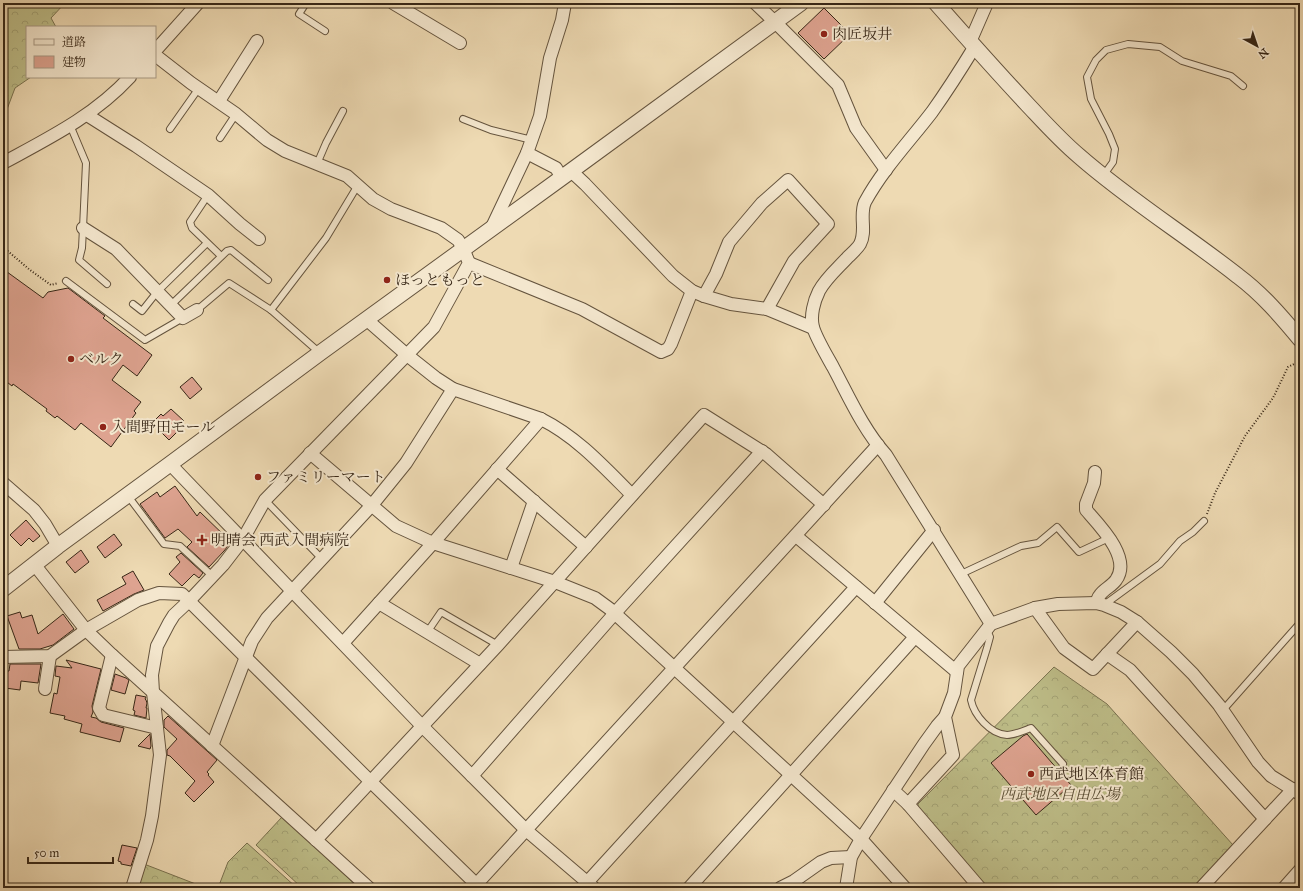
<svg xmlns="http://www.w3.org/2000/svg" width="1303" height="891" font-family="'IM FELL Great Primer','Noto Serif JP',serif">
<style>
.forest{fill:url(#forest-crowns);stroke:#7a7250}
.building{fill:#dea390;stroke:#372717}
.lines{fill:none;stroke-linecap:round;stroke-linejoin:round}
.service-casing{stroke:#65543e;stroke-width:8}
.minor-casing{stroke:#65543e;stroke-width:14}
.tertiary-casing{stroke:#65543e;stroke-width:17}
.path{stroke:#372717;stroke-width:2;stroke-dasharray:1 2;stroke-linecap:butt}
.service{stroke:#f4e7ce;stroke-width:6}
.minor{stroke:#f4e7ce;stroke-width:12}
.tertiary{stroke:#f4e7ce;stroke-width:15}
.poi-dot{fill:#8f2418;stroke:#f4e7ce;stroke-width:1.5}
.labels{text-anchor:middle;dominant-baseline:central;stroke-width:4;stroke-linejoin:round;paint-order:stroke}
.poi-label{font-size:15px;fill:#372717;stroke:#f4e7ce;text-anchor:start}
.park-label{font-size:15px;font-style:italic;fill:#594d34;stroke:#f4e7ce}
</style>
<defs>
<pattern id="forest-crowns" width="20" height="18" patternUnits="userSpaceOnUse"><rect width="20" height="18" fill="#bebe89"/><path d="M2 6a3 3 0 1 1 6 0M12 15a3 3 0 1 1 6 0" fill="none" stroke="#a4a376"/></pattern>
</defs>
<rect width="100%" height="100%" fill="#eedab3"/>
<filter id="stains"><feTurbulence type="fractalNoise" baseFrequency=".005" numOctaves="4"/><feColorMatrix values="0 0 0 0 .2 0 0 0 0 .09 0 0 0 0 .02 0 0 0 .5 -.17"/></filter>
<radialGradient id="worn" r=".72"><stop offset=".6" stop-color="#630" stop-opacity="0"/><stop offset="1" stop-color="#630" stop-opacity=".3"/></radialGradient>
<!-- forest -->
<g class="forest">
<polygon points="3,3 65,3 51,18 56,27 27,27 27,77 31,77 15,88 6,112 3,108"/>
<polygon points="1054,667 1107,704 1233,845 1194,888 987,888 918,809 918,804"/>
<polygon points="282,817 359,888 302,888 256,845"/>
<polygon points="247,843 297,888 218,888 228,862"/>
<polygon points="144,864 206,888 137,888"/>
</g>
<!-- building -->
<g class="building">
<polygon points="824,8 850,34 824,59 798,33"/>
<polygon points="3,269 43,298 48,292 68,288 105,316 103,318 152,355 137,376 123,365 112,380 141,402 134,411 136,413 111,447 81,423 75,430 57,416 55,418 46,411 47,409 13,384 12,386 3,379"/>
<polygon points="192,377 202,389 190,399 180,387"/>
<polygon points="171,409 184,421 176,429 178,431 169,440 152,423 161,414 163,416"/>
<polygon points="175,486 197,516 200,512 229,540 226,544 228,546 224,551 209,567 187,547 192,542 178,529 165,538 140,504 157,492 160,497"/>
<polygon points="26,520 40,536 33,542 29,538 21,546 10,535"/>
<polygon points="114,534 122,545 105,558 97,547"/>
<polygon points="81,550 89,562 75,573 66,562"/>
<polygon points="181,553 203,573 199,578 194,574 182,586 169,574 180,562 176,557"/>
<polygon points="133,571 144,590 134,594 103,611 97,600 126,584 122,577"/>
<polygon points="20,612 22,618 32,615 38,634 63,614 74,629 53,645 40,649 19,649 7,616"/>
<polygon points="66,660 101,669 92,706 93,712 91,717 96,718 101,722 124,728 120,742 80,732 82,724 64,719 65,716 50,713 54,693 57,694 60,677 55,676 56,666 72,668"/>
<polygon points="10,664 41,664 38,683 21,681 20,690 5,688 7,671 9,671"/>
<polygon points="115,674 126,678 129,680 125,694 111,690"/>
<polygon points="136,695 146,697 145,699 146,700 147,703 146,708 147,708 146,718 134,715 135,711 133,710"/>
<polygon points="168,716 217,760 207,772 209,774 208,775 214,782 194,802 185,793 195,781 170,756 167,755 167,750 177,739 164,727 164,720"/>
<polygon points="150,734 151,746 150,749 138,746"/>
<polygon points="1027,734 1071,785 1036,815 991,763 1023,736"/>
<polygon points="122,845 137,848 131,866 121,864 121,862 118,861"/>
</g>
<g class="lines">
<!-- service casing -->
<g class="service-casing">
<g id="service">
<polyline points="306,3 299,14 325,31"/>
<polyline points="463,119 491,130 532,140"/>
<polyline points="70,125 86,163 83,228 82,248 79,260 107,284"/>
<polyline points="170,129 199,88"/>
<polyline points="220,138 236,114"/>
<polyline points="317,164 326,143 343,111"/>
<polyline points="1103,176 1113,162 1115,149 1109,134 1091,99 1087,77 1096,60 1106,50 1128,44 1160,47 1182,61 1231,76 1243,86"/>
<polyline points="208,195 190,222 192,228 221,256"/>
<polyline points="66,281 145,340 183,318"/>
<polyline points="133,304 142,311 157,292 207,243"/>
<polyline points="171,305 227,251 231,250 268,280"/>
<polyline points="197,310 229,283 271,310 320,353"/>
<polyline points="271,310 326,238 358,185"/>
<polyline points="128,496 164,544 180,546 208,572"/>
<polyline points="265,500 322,559"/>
<polyline points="961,574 1021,546 1038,543 1057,527 1079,552 1109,538"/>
<polyline points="1104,605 1160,564 1180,541 1193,532 1204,521"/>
<path d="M987,630l3,7 -3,11 -16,52c3,15 19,34 36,35 7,0 16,-4 24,-7l32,36"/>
<polyline points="428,631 441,612 498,645"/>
<polyline points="1223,710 1300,623"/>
</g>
</g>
<!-- minor casing -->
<g class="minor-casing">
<g id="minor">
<polyline points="393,3 460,43"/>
<polyline points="755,3 775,22 838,85 856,128 886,170"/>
<polyline points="970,42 987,3"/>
<path d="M975,46c-14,23 -28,45 -43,66 -23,30 -49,57 -67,90 -6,13 2,29 -5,42 -3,5 -8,9 -12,13 -10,11 -22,21 -29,34 -5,10 -9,25 -6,36 3,11 14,29 20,40 16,30 30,62 53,88l105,169"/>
<polyline points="155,51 198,3"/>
<polyline points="219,101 257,41"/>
<polyline points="87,115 136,146 208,195 240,224 259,239"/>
<polyline points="527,153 556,168 562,178"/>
<path d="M3,163c46,-25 91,-47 127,-86"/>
<polyline points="571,171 585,184 673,276 692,291 704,296 731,304 767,309 813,328"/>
<polyline points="492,227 527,153 540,116 550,58 562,20 565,3"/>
<polyline points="83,228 116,249 183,318 197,310"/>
<polyline points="469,263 582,309 661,352 668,349 671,344 692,291"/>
<polyline points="704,296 716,274 729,242 762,203 788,180 828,224 794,261 767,309"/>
<path d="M366,319l41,36 29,23 17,11 88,30c36,18 63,48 91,76"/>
<polyline points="310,453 396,526 433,543 555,582 595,598 610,609 861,839 905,888"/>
<polyline points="170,464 423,727 526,830 594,888"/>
<polyline points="497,469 586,547"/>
<path d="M1095,472l-1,11 -8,21v6c14,16 46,48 30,70 -4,6 -12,9 -16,15 -2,2 -3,6 -4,8"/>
<polyline points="3,483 34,510 45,524 58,546"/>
<polyline points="796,536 957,672"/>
<polyline points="34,564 86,630 112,655 369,888"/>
<polyline points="511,568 534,501"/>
<polyline points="379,603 480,664"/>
<polyline points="875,603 934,530"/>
<polyline points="1035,608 1064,648 1093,669 1137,622"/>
<polyline points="343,643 433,543 541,419"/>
<polyline points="1107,654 1130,670 1265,819"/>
<polyline points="112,655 99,708 103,715 157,728"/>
<polyline points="3,657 50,656 86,630 138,600 159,593 182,594 371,782 476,884"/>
<polyline points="45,689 50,656"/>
<polyline points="212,746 252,641 267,618 372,505 406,463 453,389"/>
<polyline points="472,776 615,613 762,451"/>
<polyline points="893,790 908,804 980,888"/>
<polyline points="908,804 953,755 945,717 954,693 958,666 991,624 1035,608 1058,604 1096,603 1104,605 1121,612 1137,622 1171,652 1193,674 1219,705 1258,762 1271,776 1300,794"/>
<polyline points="316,840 498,645 704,415 766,454 824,505"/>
<polyline points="132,888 147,840 152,816 160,755 153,692 152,675 157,646 169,623 174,615 190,600 223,565 243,539 265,500 434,327 469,263 463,248 458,240 441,228 391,209 373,199 347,176 285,151 267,140 236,114 191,83 155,55"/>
<polyline points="473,888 878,445"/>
<polyline points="582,888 856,587"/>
<polyline points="689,888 915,637"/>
<polyline points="780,888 794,881 821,862 831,858 851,857"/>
<polyline points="846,888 851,857 861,839 924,744 937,726 945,717"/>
<polyline points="1201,888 1293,789"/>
<polyline points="1284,888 1300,870"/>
</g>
</g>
<!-- tertiary casing -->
<g class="tertiary-casing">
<g id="tertiary">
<path d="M936,3c30,34 60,68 91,101 17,18 33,36 52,52 50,44 107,79 159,120 24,18 43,40 62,63"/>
<polyline points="3,589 58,546 170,464 320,353 571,171 801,3"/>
</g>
</g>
<!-- path -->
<g class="path">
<polyline points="3,247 30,270 51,285 58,283"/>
<polyline points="1207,514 1215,493 1245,436 1273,398 1288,367 1296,363 1300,366"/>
</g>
<!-- service -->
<use href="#service" class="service"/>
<!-- minor -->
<use href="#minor" class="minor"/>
<!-- tertiary -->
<use href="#tertiary" class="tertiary"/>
</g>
<!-- markers -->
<g class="poi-dot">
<circle cx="824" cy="34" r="4"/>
<circle cx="387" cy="280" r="4"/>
<circle cx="71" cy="359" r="4"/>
<circle cx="103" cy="427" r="4"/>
<circle cx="258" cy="477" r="4"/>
<path d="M200 534h4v4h4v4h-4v4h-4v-4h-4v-4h4z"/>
<circle cx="1031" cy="774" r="4"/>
</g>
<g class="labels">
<!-- poi labels -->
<g class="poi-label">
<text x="832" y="34">肉匠坂井</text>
<text x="395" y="280">ほっともっと</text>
<text x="79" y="359">ベルク</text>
<text x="111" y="427">入間野田モール</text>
<text x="266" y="477">ファミリーマート</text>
<text x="211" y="540">明晴会 西武入間病院</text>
<text x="1039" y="774">西武地区体育館</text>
</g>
<!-- park labels -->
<g class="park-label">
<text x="1060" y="794">西武地区自由広場</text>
</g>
</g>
<!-- margin -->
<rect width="1303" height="891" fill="none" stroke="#eedab3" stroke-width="16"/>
<rect x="4" y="4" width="1295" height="883" fill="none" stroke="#372717" stroke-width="2"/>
<rect x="8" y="8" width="1287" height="875" fill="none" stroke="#372717"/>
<!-- legend -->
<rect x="26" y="26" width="130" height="52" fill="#f4e7ce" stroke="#a89a85"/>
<rect x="34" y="39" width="20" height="6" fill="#f4e7ce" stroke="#a89a85"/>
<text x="62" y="46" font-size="12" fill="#372717">道路</text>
<rect x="34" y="56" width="20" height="12" fill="#dea390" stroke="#a89a85"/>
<text x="62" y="66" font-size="12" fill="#372717">建物</text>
<!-- north arrow -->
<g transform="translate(1257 46) rotate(140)" stroke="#f4e7ce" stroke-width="3" paint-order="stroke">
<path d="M0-3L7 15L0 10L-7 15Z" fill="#372717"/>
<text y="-6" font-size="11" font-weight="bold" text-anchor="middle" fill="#372717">N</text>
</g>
<!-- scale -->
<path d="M28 857v6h85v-6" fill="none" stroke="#372717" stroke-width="2"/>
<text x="34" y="857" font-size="12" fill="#372717" stroke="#f4e7ce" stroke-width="3" paint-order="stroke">50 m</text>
<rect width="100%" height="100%" filter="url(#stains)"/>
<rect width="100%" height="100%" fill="url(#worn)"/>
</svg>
